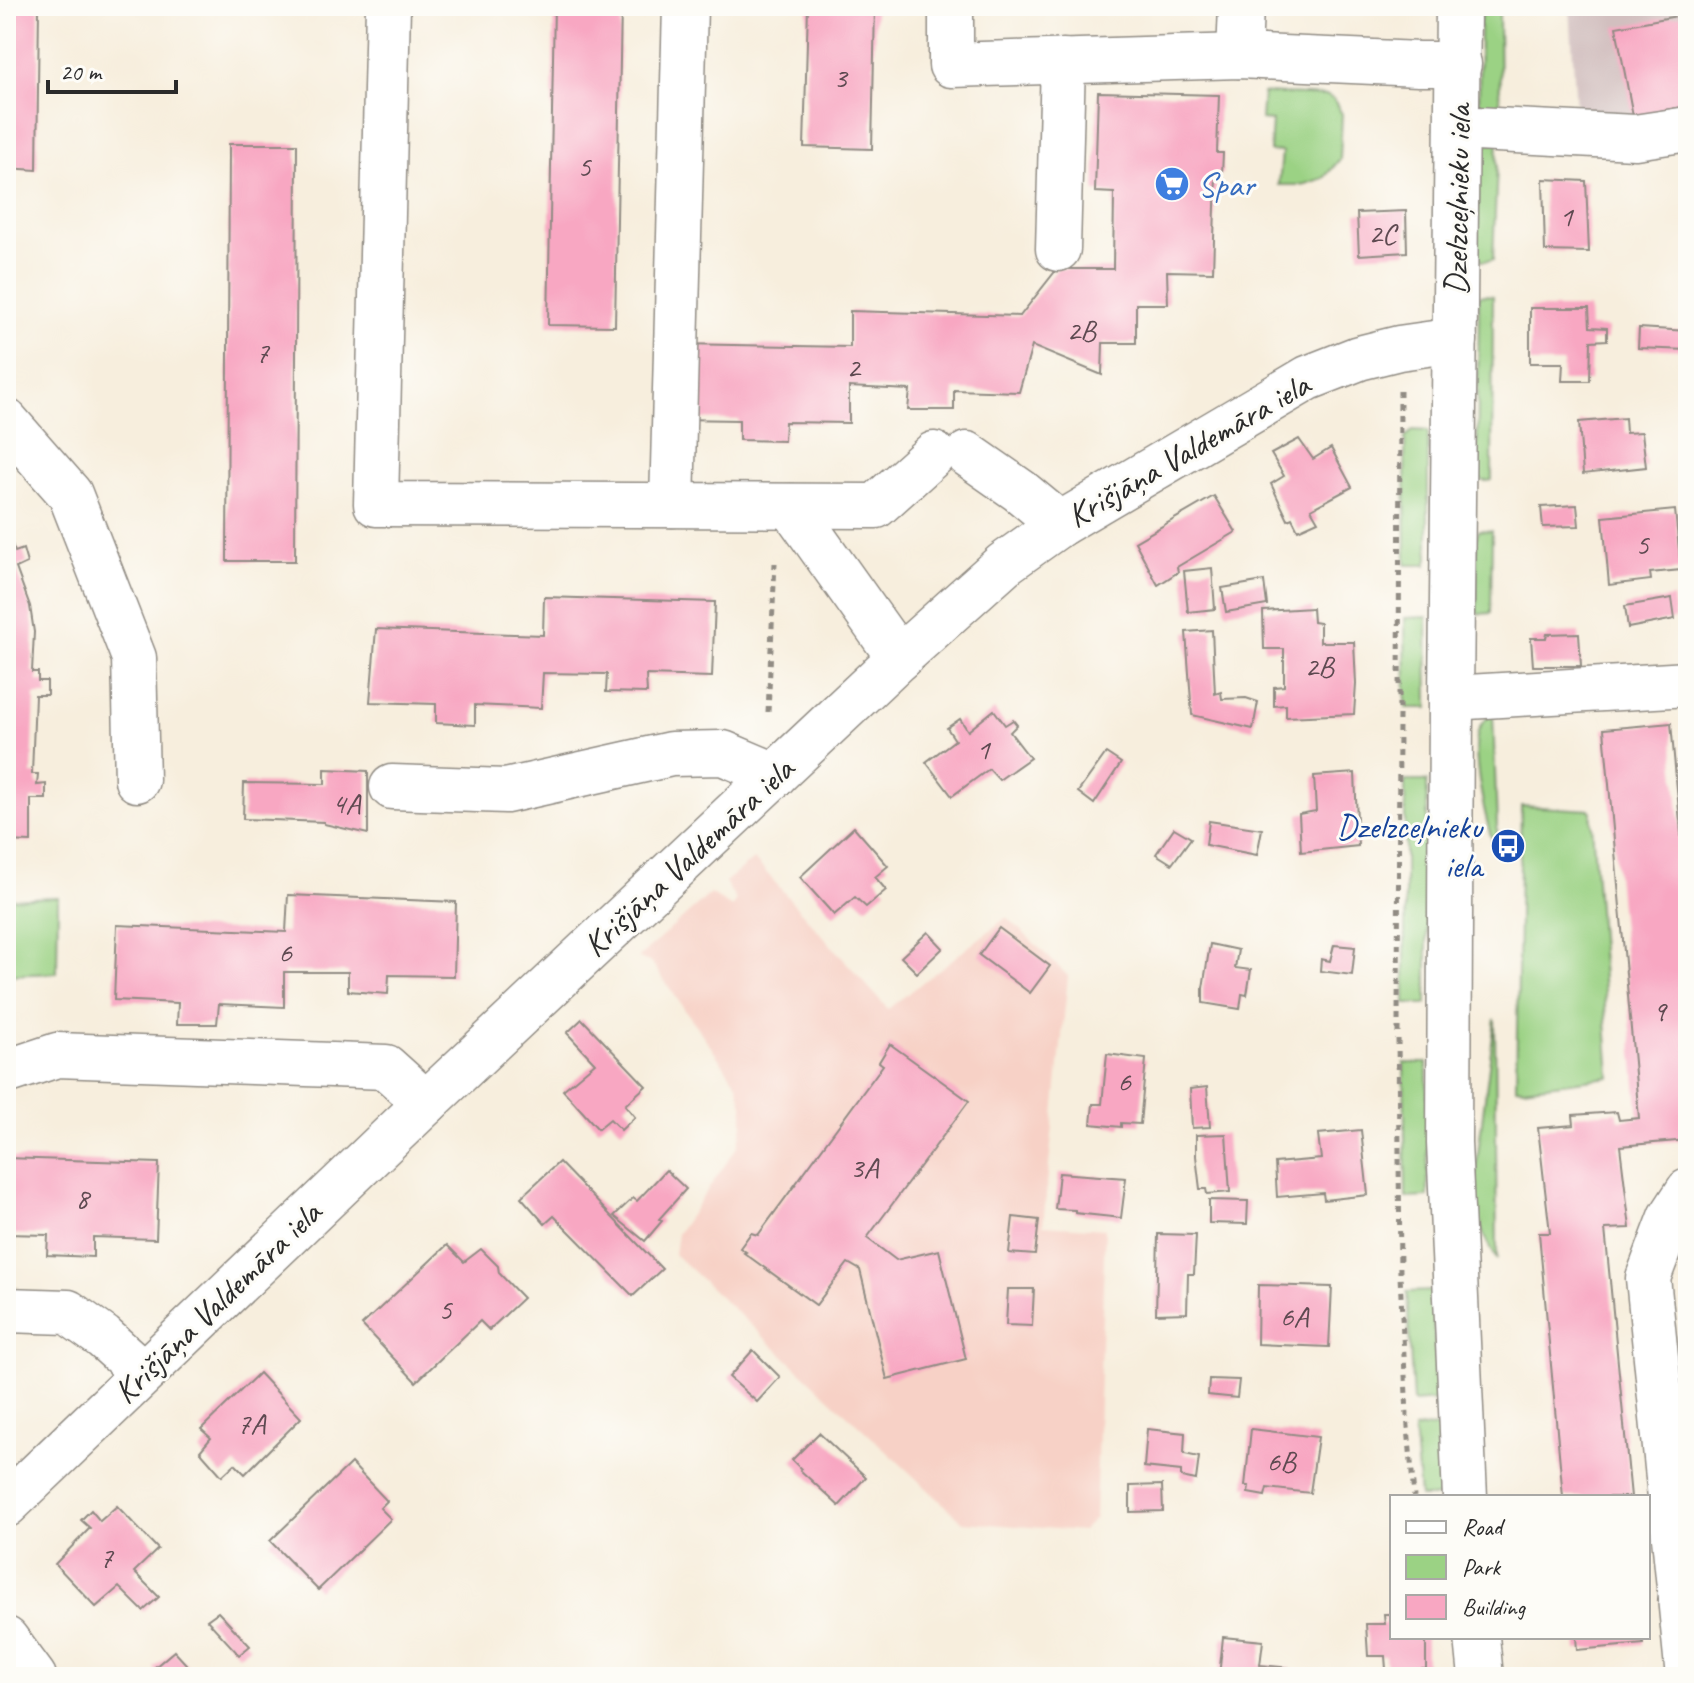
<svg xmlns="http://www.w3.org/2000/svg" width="1694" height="1683" font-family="Caveat,sans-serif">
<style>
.built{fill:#f7d1c6}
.industrial{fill:#d2bfbf}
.green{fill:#9bd284;stroke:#637e58;stroke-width:2}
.building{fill:#f8a7c2}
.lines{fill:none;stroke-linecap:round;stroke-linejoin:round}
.minor-casing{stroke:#918c84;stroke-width:47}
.path{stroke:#918c84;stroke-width:5;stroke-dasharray:6 6;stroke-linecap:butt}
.minor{stroke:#fff;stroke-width:44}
.labels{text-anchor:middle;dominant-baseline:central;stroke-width:6;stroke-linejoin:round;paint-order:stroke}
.number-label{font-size:30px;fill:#5e4a51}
.shop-label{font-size:34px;fill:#366cbe;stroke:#fdfcf7;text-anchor:start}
.street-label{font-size:34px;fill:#2b2b2b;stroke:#fdfcf7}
.transit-label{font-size:34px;fill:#164399;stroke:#fdfcf7;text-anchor:end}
</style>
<rect width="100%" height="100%" fill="#fdfcf7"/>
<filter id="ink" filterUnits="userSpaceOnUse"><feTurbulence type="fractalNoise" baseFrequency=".0125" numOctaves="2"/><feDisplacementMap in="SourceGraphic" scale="16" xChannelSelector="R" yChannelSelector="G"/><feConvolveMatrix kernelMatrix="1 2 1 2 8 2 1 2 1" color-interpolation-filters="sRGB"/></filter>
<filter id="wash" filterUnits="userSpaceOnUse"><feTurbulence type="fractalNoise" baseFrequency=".006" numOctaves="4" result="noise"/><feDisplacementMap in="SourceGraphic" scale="32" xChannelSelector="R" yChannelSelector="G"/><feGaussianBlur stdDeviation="1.8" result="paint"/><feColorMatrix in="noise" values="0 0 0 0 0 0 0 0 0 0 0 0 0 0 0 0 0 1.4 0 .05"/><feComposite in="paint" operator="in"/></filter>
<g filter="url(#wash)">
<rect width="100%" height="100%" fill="#f7eedd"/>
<!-- built -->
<polygon class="built" points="754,859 888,1009 1007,917 1068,976 1043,1225 1105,1229 1095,1518 1082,1531 963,1522 674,1254 677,1234 738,1146 743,1125 743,1105 737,1084 652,963 638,958 710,894 732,907 736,900 725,882"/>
<!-- industrial -->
<polygon class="industrial" points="1570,6 1688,6 1688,145 1578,144"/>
<!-- green -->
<g class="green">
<polygon points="1499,11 1500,114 1481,111 1479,104 1480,20 1484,12"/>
<polygon points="1263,93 1328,96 1334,100 1342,114 1340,159 1324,178 1302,185 1279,185 1282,152 1270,151 1272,121 1261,120"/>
<polygon points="1498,141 1493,260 1482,261 1478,255 1478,148"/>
<path d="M1484,295l9,1 -1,184c-8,2 -10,2 -15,-5l2,-173v-6z"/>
<polygon points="1413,430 1428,431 1428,559 1426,565 1406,565 1405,438"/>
<polygon points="1479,530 1492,531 1491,613 1480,614 1477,611 1477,534"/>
<polygon points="1427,617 1428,708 1406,708 1405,618"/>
<path d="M1493,713l5,142c-11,-24 -27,-98 -20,-123 2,-9 8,-13 15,-19z"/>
<rect x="1405" y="781" width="22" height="223"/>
<polygon points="1521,806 1591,810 1610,1077 1523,1088 1516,1087"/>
<polygon points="58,897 57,973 6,975 6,899"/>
<polygon points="1495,1019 1497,1260 1475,1217 1477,1161"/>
<polygon points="1404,1063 1427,1063 1428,1197 1406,1198"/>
<polygon points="1432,1291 1437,1400 1413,1402 1407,1292"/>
<polygon points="1439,1427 1444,1497 1420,1497 1414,1429"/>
</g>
<g id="blocks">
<!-- building -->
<g class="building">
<polygon points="6,6 39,6 37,170 6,168"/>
<polygon points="554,6 621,6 615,326 548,325"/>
<polygon points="808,6 875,6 872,149 804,147"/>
<polygon points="1688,14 1688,106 1633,116 1616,27"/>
<polygon points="1098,92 1219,95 1217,153 1223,153 1222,174 1216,174 1213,272 1167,271 1168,304 1136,304 1136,343 1103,343 1102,375 1032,346 1019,392 954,390 954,410 908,410 910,390 849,387 849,423 785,422 784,441 739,440 739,420 678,419 680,344 850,347 850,311 1020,316 1057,269 1113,269 1114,193 1095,192"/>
<polygon points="229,144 297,144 295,561 227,561"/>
<polygon points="1543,179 1586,181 1589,252 1545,251"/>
<polygon points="1406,211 1407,252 1359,255 1357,213"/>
<polygon points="1530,308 1589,308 1590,327 1607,328 1607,340 1591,341 1590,381 1562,381 1563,363 1530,363"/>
<polygon points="1639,328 1688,331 1688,350 1638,348"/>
<polygon points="1625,418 1626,433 1642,432 1646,467 1583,474 1579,422"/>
<polygon points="1299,439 1313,459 1331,448 1352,487 1311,509 1318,521 1298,530 1292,518 1288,520 1271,484 1284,476 1271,454"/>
<polygon points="1214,496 1236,532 1177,567 1178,572 1158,585 1135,542"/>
<polygon points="1577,505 1579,526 1543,527 1541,507"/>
<polygon points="1675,510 1681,570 1650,573 1651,580 1609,585 1603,517"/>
<polygon points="12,544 15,552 23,549 27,563 16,568 30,606 34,632 32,672 38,672 38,681 47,681 47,695 35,695 32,774 38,774 37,785 46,784 46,799 31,799 31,842 6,841 6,546"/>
<polygon points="1212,568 1215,609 1188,612 1184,571"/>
<polygon points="1264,581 1267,605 1226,612 1222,588"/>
<polygon points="544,597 715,602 712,677 646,675 647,693 606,692 607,674 543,673 541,708 475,705 475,725 436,723 436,704 370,702 376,629 543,635"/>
<polygon points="1672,598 1675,619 1628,628 1625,606"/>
<polygon points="1312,608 1313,622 1320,623 1320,642 1354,642 1356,684 1354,714 1286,717 1286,705 1274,706 1274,687 1284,686 1284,649 1264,649 1263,611"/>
<polygon points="1212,630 1215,694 1221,692 1222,699 1246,698 1258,702 1253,729 1192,715 1186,632"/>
<polygon points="1579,633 1581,666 1533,666 1531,638 1546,638 1547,634"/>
<polygon points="994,710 1005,725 1013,720 1017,725 1010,732 1030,758 999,780 989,769 952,796 926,762 955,740 947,728 960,719 968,731"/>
<polygon points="1671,723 1688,911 1688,1140 1620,1146 1630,1228 1605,1229 1631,1497 1563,1497 1539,1233 1550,1233 1538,1128 1574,1125 1573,1115 1617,1112 1619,1120 1639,1118 1604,729"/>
<polygon points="1106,753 1121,763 1094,804 1078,792"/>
<polygon points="325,769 368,771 368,834 324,824 324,822 243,819 244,783 325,784"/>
<polygon points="1355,773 1358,846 1301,852 1299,814 1316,811 1314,776"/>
<polygon points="1209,821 1262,829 1257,855 1206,845"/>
<polygon points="854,827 888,866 875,877 886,890 866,907 855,897 834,915 800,877"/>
<polygon points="1174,828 1191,838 1172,864 1156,854"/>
<polygon points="288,895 456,902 454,976 389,975 388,994 348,991 348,972 284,972 284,1007 219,1004 217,1024 177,1024 178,1003 114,1000 117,925 286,932"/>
<polygon points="999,928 1050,966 1030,993 979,955"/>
<polygon points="928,932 943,948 917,973 901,957"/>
<polygon points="1210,944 1238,950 1235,968 1251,970 1247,995 1242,994 1240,1009 1203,1003 1203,988"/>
<polygon points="1334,945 1355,947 1352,975 1320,971 1321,959 1330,961"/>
<polygon points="582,1019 646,1086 625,1105 635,1117 621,1130 610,1119 598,1129 563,1090 595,1063 567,1033"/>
<polygon points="890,1044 969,1101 867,1238 896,1260 939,1250 966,1359 887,1379 860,1270 848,1263 816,1305 744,1253 746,1252 740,1248 751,1233 758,1235 883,1065 879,1062"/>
<polygon points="1107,1054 1146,1059 1140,1124 1121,1123 1121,1127 1091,1124 1093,1104 1102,1104"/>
<polygon points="1207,1087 1210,1127 1192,1128 1190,1089"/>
<polygon points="1361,1130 1368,1195 1324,1200 1323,1193 1277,1197 1275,1163 1321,1159 1318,1134"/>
<polygon points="1226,1134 1230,1192 1207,1194 1206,1189 1200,1189 1196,1156 1196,1135"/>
<polygon points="6,1158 159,1163 156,1239 93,1237 93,1257 47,1255 48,1235 6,1234"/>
<polygon points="559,1162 662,1269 633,1296 554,1216 545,1224 521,1197"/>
<polygon points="666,1170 686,1189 659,1219 662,1221 645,1241 614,1216 633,1198 637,1201"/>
<polygon points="1059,1173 1126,1178 1121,1218 1075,1213 1075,1210 1055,1209"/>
<polygon points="1209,1200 1248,1201 1247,1224 1209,1223"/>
<polygon points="1013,1217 1039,1220 1035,1255 1009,1253"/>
<polygon points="1158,1234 1196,1235 1194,1274 1188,1274 1187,1313 1156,1314"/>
<polygon points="447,1245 464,1262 481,1249 498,1266 499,1273 523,1298 489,1330 480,1321 416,1382 362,1325"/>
<polygon points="1258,1285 1332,1287 1329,1347 1257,1344"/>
<polygon points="1008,1289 1034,1289 1032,1326 1006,1325"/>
<polygon points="753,1350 780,1377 757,1402 729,1377"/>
<polygon points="259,1373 301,1418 245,1474 235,1464 222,1476 200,1451 211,1438 201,1429"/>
<polygon points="1209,1379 1239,1380 1237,1398 1208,1395"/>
<polygon points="1147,1429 1185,1433 1184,1454 1199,1457 1196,1480 1181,1477 1181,1471 1144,1467"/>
<polygon points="1251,1429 1318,1437 1310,1493 1267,1488 1265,1496 1248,1493 1249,1486 1245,1486"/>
<polygon points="819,1433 866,1477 839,1506 800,1470 801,1469 792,1460"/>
<polygon points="351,1463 387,1501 380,1508 391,1519 318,1590 270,1541"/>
<polygon points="1162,1485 1163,1511 1130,1512 1130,1486"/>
<polygon points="117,1506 158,1549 134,1572 159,1597 143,1611 119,1587 96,1607 55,1564 90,1528 81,1520 91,1510 100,1521"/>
<polygon points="218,1612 250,1646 239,1655 207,1620"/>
<polygon points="1384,1614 1392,1614 1392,1637 1426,1637 1426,1669 1386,1669 1385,1656 1368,1656 1366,1624 1385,1624"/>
<polygon points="1223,1637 1263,1641 1260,1665 1290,1668 1290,1677 1219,1677"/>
<polygon points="1576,1637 1643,1637 1643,1644 1577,1650"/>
<polygon points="174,1651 198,1677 161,1677 154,1668"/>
</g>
</g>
</g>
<g filter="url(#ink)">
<use href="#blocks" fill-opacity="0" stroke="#918c84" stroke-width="2"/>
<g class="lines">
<!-- minor casing -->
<g class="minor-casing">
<g id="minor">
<polyline points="388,6 376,504 876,506 934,454"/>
<polyline points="951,6 951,65 1239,56 1419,64 1459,64"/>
<polyline points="1458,6 1451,698 1449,1143 1465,1497"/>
<polyline points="1239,56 1241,6"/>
<polyline points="1457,128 1635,137 1688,129"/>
<polyline points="1058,249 1063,61"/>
<polyline points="6,421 70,494 134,658 137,780"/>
<polyline points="967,454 1020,491 1060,524"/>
<polyline points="672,505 685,6"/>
<polyline points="791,506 899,658"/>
<polyline points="1451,698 1688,684"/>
<polyline points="392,787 506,791 671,754 723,753 775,775"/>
<polyline points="6,1072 57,1055 386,1067 426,1103"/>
<polyline points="6,1310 68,1312 103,1337 143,1373"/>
<polyline points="6,1505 426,1103 899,658 1004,564 1060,524 1308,378 1359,358 1399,348 1455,340"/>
<polyline points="1477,1637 1481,1677"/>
<polyline points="6,1639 34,1677"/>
<polyline points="1688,1677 1648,1278 1671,1217 1688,1191"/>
</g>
</g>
<!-- path -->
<g class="path">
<polyline points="1400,391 1398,1034 1400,1276 1407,1415 1414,1497"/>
<polyline points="768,712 775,563"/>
</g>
<!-- minor -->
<use href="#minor" class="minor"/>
</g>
</g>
<!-- icons -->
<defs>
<g id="supermarket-disc" transform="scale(1.8)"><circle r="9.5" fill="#3f7fe0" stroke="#fdfcf7"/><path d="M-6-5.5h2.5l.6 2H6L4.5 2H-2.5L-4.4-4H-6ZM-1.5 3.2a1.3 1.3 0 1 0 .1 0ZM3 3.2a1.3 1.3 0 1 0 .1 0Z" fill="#fff"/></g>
<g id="bus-disc" transform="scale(1.8)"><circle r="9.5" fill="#1a4fb4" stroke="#fdfcf7"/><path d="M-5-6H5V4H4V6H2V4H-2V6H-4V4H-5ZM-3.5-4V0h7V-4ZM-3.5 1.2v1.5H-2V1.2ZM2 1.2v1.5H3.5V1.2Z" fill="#fff"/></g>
</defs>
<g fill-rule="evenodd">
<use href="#supermarket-disc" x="1172" y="184"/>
<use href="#bus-disc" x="1508" y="846"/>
</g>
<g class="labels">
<!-- number labels -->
<g class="number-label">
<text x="840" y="77">3</text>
<text x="584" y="166">5</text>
<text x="1566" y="216">1</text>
<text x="1382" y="233">2C</text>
<text x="1081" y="330">2B</text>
<text x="262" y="352">7</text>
<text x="853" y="367">2</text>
<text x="1642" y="544">5</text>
<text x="1319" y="666">2B</text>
<text x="983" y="749">1</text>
<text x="346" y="803">4A</text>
<text x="285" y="952">6</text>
<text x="1659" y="1011">9</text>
<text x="1124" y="1081">6</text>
<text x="864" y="1167">3A</text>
<text x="82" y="1198">8</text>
<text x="445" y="1309">5</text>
<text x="1294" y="1316">6A</text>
<text x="251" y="1423">7A</text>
<text x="1281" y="1461">6B</text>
<text x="106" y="1557">7</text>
</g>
<!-- shop labels -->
<g class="shop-label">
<text x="1198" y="184">Spar</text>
</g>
<!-- street labels -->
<g class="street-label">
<text transform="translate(1457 200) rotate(-89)">Dzelzceļnieku iela</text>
<text transform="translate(1188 450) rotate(-30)">Krišjāņa Valdemāra iela</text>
<text transform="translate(688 857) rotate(-43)">Krišjāņa Valdemāra iela</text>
<text transform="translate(217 1302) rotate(-44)">Krišjāņa Valdemāra iela</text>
</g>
<!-- transit labels -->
<g class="transit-label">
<text x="1482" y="826">Dzelzceļnieku<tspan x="1482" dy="39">iela</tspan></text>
</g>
</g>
<!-- margin -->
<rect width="1694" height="1683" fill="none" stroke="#fdfcf7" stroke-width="32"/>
<!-- legend -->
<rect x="1390" y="1495" width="260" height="144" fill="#fdfcf7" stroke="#a9a8a5" stroke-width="2"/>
<rect x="1406" y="1521" width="40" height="12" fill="#ffffff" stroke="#a9a8a5" stroke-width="2"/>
<text x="1462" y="1535" font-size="24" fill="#2b2b2b">Road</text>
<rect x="1406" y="1555" width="40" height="24" fill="#9bd284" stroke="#a9a8a5" stroke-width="2"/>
<text x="1462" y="1575" font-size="24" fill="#2b2b2b">Park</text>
<rect x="1406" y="1595" width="40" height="24" fill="#f8a7c2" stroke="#a9a8a5" stroke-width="2"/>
<text x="1462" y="1615" font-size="24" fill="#2b2b2b">Building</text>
<!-- scale -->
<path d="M48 80v12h128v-12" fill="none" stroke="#2b2b2b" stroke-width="4"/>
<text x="60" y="80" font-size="24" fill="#2b2b2b" stroke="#fdfcf7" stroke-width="6" paint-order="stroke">20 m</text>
</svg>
